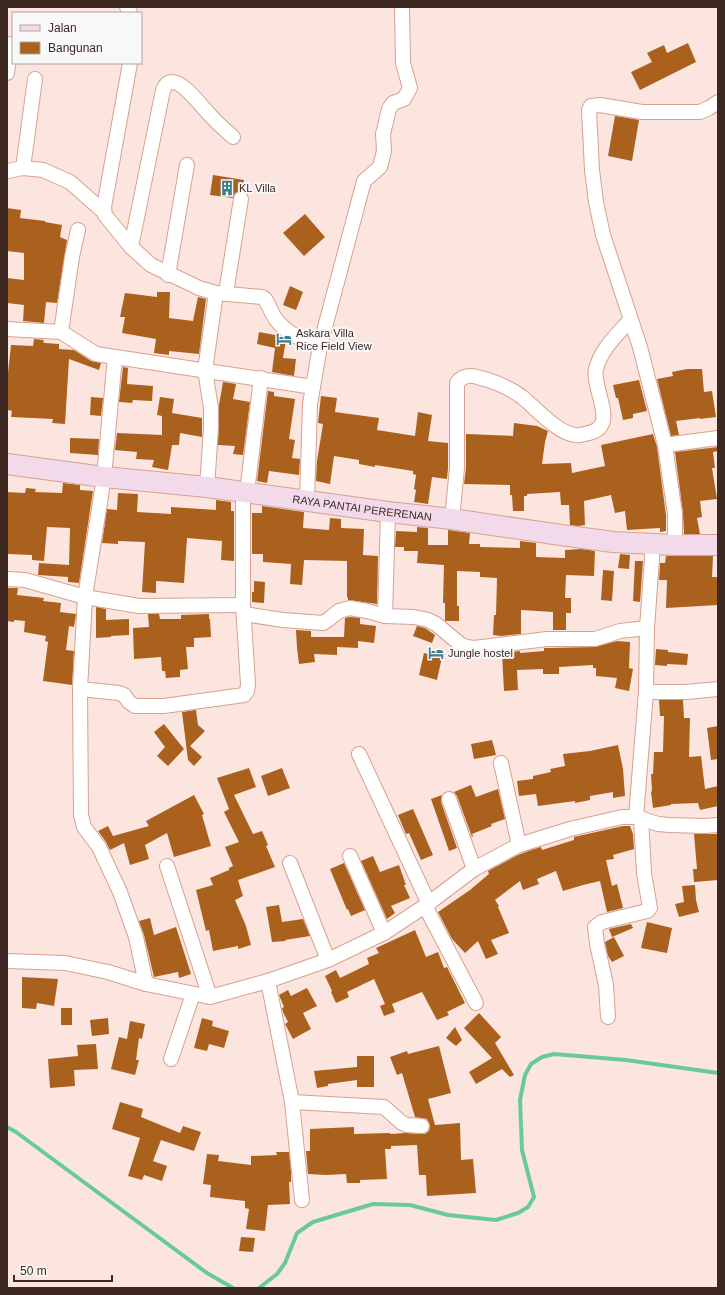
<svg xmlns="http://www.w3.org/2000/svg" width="725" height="1295" font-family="Helvetica,sans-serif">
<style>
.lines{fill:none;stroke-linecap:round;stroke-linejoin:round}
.stream{stroke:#68cb97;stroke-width:4}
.building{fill:#a9611d}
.street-casing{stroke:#d6a190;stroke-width:16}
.secondary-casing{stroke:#d6a190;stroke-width:22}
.street{stroke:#fff;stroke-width:14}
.secondary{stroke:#f2daeb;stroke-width:20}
.labels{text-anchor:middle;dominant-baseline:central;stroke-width:4;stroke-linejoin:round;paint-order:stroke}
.poi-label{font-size:11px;fill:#3e2922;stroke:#f8f8f8;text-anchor:start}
.street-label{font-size:11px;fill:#3e2922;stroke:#f8f8f8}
</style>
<rect width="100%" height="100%" fill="#fce5de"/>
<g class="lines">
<!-- stream -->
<g class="stream">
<polyline points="7,1127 16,1132 207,1273 233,1288"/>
<polyline points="259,1288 277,1274 285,1263 297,1233 313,1222 373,1204 410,1205 448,1215 496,1220 518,1213 528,1207 534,1197 522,1150 520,1100 525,1075 531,1064 542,1057 554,1054 626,1060 718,1073"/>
</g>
</g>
<!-- building -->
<g class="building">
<polygon points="688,43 696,62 640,90 631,72 652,62 647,53 664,45 667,53"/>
<polygon points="615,116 639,120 632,161 608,156"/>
<polygon points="213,175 244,180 242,191 235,193 233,198 210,195"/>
<polygon points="7,208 21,210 20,218 45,221 45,222 62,225 60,237 67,240 57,303 46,302 44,323 23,321 24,305 7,303 7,278 24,280 24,253 7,251"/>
<polygon points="305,214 325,237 304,256 283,233"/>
<polygon points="290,286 303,292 296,310 283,305"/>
<polygon points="157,292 170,292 169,318 193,321 198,297 206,299 199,354 169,351 169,355 154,353 156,339 122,333 125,317 120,317 125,293 157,297"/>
<polygon points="259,332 280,336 286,340 283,358 296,359 294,376 272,372 275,348 257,344"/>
<polygon points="34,339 44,340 43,342 45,343 59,344 59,349 74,350 91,361 101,363 99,370 69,359 65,424 52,423 53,419 11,417 12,411 8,410 7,382 11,345 33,346"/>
<polygon points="123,367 128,368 127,384 153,386 152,401 133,400 132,403 119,402"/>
<polygon points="687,369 702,369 704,392 712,391 716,417 700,419 700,418 676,421 679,435 671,436 657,379 673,376 672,372"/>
<polygon points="639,380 647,411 633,414 633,418 623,420 618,398 616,398 613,385"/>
<polygon points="223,382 236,384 233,399 250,402 243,455 233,454 235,446 218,445 219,405"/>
<polygon points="268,391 274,392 274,396 295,399 289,439 295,440 292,458 300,459 299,475 269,471 267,483 257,481"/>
<polygon points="321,396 337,398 335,412 379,418 377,430 415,436 418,412 432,415 428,441 448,443 448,468 447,479 432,477 428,504 414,502 416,490 414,489 416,475 413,474 413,471 375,465 375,467 359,464 359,460 334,456 330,484 316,481 317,461 323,424 318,423"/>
<polygon points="91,397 103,398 101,416 90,415"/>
<polygon points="160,397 174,399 172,413 202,418 202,437 180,433 179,445 172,445 168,470 152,467 154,460 136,459 137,452 115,450 117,433 162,435 162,416 157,415"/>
<polygon points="514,423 537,426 548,431 545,442 542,464 571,463 572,473 605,466 601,445 653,434 657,447 666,515 666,531 660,532 660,528 627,530 625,511 615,513 611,495 584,501 585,525 578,526 570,525 569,505 561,505 560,492 527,494 527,496 524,496 524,511 513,511 512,495 510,495 510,485 464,484 466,468 466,434 513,436"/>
<polygon points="70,438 99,439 98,455 70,453"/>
<polygon points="718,447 718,451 713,452 715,468 712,468 717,499 700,501 702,517 697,518 700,534 684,534 683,513 675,452"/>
<polygon points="63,483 80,485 80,490 93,491 79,583 68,582 68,577 38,575 39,563 69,565 70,528 47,527 44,561 32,560 32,555 7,554 7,492 25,493 26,488 36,489 35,492 62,493"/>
<polygon points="118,493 138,494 137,512 171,514 171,507 216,510 216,500 231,502 231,511 234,511 234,561 221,560 222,541 187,538 184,583 156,581 156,593 142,592 145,542 118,541 118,544 102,543 107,509 117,510"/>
<polygon points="262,506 304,512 303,528 329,530 330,518 341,519 341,528 364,529 363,555 378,556 377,604 348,600 348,598 347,597 347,561 304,560 302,585 290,584 291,564 263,562 263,554 252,554 252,513 262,513"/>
<polygon points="417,527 428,528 428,545 448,545 448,530 470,533 469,544 480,544 480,547 520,548 520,541 536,543 536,557 565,558 565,550 581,549 595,551 594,576 566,575 565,598 571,598 571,613 566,613 566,630 553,630 553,612 521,610 521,634 501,636 493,635 494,615 496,615 497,578 480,577 480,572 457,571 457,606 459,606 459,621 445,621 445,603 443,603 444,565 417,563 418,551 404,551 404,547 395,547 396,531 417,532"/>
<polygon points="620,554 630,555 629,569 618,568"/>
<polygon points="666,556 713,556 712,577 718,577 718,605 666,608 667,580 659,580 660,563 665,563"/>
<polygon points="635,561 643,561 640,602 633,601"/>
<polygon points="603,570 614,571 612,601 601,600"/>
<polygon points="254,581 265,582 264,603 252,602 252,592 254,592"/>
<polygon points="7,588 18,588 17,595 44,598 43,601 61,603 60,612 76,614 74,627 69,626 66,650 74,651 72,685 43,681 48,642 45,641 46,636 24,632 25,621 14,620 14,622 7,621"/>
<polygon points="96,607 106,609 106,620 129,619 129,635 111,636 111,637 96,638"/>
<polygon points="148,614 159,614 160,619 181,619 181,615 209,614 209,619 210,619 211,637 194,638 194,647 186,647 188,669 180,670 180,677 166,678 165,671 162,671 161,657 134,659 133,628 149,627"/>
<polygon points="350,617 360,618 360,624 376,626 374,643 358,641 358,648 337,647 337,655 314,654 315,662 299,664 297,648 296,630 311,631 311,637 344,637 345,618"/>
<polygon points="417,626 425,628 435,635 432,643 413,636"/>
<polygon points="617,641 630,642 629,668 633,669 629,691 615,688 617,678 596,676 596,668 593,668 593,665 559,667 559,674 543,674 543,669 517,670 518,690 504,691 502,653 520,651 520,653 544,651 544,648 548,648 595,647"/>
<polygon points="656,649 668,650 668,652 688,654 687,665 667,664 667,666 655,665"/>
<polygon points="424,653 442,657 437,680 419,675"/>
<polygon points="659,700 683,700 684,718 690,718 689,757 701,756 705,789 718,786 718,806 700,810 698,803 671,804 671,805 653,808 651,792 652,791 651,774 653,774 654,752 663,752 664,716 660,716"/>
<polygon points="196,710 198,725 205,731 190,746 202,757 194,766 188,760 182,712"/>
<polygon points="164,724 184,749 168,766 157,756 165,747 154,732"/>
<polygon points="718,726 718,759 711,760 707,728"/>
<polygon points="492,740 496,755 474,759 471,744"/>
<polygon points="618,745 623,769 625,796 613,798 613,792 590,796 590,800 575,803 575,801 538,806 536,794 519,796 517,781 533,779 533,776 551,772 550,769 565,766 563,754 590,751"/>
<polygon points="249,768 256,787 234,795 253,834 262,831 268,845 266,846 275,867 238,880 243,896 235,900 246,926 251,945 238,949 238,946 213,951 209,930 206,931 196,890 213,885 210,878 229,870 229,868 233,866 225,847 239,842 224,812 229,809 217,778"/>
<polygon points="282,768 290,788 268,796 261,776"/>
<polygon points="471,785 476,797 498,789 505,819 491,824 492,826 472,834 473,836 472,837 457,796 454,792"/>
<polygon points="194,795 204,814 202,815 211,846 174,857 167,833 145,845 149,859 130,865 124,843 110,850 106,842 98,831 108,826 113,836 149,826 146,821"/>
<polygon points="442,795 441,802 457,848 449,851 431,799"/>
<polygon points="413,809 433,855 421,860 409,833 406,834 398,815"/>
<polygon points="623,826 630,826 633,834 634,849 613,855 614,859 606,860 612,886 617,884 623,908 607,912 600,881 583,885 563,891 556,871 537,879 539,884 523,890 520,881 495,900 499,906 498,907 509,933 491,940 498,954 486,959 478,941 465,953 452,939 438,912 470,890 489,874 488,871 518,855 531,850 541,847 542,850 574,840 574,837"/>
<polygon points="694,834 718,834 718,880 694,882 693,869 697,869"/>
<polygon points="373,856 380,872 399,865 406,885 404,885 410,898 391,906 395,913 387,919 361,861"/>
<polygon points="344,863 365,910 351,916 348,909 347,910 330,869"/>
<polygon points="695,885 696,900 699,912 679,917 675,904 684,902 682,886"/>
<polygon points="279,905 282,922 303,919 310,936 285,940 286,941 272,942 266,907"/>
<polygon points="150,918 154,935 176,927 191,974 179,978 178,972 154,977 144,935 139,921"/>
<polygon points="647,922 672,928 667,953 641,948"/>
<polygon points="631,924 633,928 612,937 609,929"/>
<polygon points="415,930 426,957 438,952 444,968 447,967 465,1003 447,1012 449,1015 437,1020 422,992 392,1004 395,1012 384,1016 380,1006 385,1004 374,979 347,992 349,997 336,1003 331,992 332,991 325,976 336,970 340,978 369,964 367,958 379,953 376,948"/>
<polygon points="614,937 624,956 612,962 608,956 605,942"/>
<polygon points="22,977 58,979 54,1006 37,1003 36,1009 22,1008"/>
<polygon points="307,988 317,1006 303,1013 311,1029 293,1039 285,1024 288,1022 283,1012 282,1008 284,1007 279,995 288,990 291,996"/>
<rect x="61" y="1008" width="11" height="17"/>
<polygon points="479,1013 501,1037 495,1043 514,1075 510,1077 502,1069 476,1084 469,1072 492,1058 464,1028"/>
<polygon points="108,1018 109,1034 92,1036 90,1020"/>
<polygon points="202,1018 213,1021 212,1026 229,1031 224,1048 209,1044 207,1051 194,1048"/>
<polygon points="130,1021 145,1024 142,1039 139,1038 136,1060 139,1060 135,1075 111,1069 119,1037 127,1039"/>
<polygon points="455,1027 462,1040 456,1046 446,1038"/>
<polygon points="96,1044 98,1069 74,1070 75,1086 50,1088 48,1059 78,1056 77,1045"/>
<polygon points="439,1046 451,1093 428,1099 435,1125 460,1123 461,1160 473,1159 476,1193 427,1196 426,1175 419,1175 417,1145 391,1146 391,1149 385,1149 387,1179 360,1180 360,1183 347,1183 346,1174 326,1175 308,1174 306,1151 310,1151 310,1129 354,1127 354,1134 390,1133 390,1134 405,1133 421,1134 425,1134 429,1131 430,1126 427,1119 415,1117 402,1073 397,1075 390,1057 407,1051 408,1054"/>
<polygon points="357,1056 374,1056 374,1087 357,1087 357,1080 328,1084 328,1086 317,1088 314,1071 357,1067"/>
<polygon points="120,1102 143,1109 141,1117 180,1133 183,1126 201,1132 194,1151 161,1140 153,1161 167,1166 162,1181 144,1175 142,1180 128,1176 140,1138 112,1129"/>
<polygon points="276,1152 289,1152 291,1172 291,1182 289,1182 290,1204 268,1205 265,1231 246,1229 249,1209 245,1208 245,1201 210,1197 211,1185 203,1184 207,1154 219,1155 218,1161 251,1165 251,1156 277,1155"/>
<polygon points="241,1237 255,1238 253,1252 239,1251"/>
</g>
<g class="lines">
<!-- street casing -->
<g class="street-casing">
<g id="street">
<polyline points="127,7 130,13"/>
<path d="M130,63l-26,144 1,8 26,32 20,18 48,23 17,5 46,4 3,2c4,6 6,13 10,19 9,14 30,24 45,28"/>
<polyline points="7,73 11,44"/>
<polyline points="23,168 35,79"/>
<polyline points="7,171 23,168 43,170 70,182 104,212"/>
<path d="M131,247l32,-157c2,-4 4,-8 9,-8 11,-1 30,25 38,33 7,8 15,15 23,22"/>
<polyline points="168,275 187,165"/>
<polyline points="226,293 241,199"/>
<polyline points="7,329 61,332 96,354 313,387"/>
<polyline points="61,332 72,257 78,230"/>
<polyline points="115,357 104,477 85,597 80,689 81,815 84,827 99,847 120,892 136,937 146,984"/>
<polyline points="665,445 640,347 603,235 596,202 592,170 589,110 591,106 600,105 642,112 700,112 709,108 718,102"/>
<polyline points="207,487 211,428 211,408 205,370 216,293"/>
<polyline points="247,492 261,378"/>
<polyline points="307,501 310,404 313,387 320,346 364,181 380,167 384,151 383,134 389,109 393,103 404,99 410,88 403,63 402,7"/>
<path d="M452,519l5,-51v-85c6,-9 15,-8 24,-5 15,4 29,10 41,19 14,11 36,37 54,38 3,1 7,-1 9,-1 5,-1 11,-3 14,-6 13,-12 -7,-43 -3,-59 5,-20 21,-34 34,-49"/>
<polyline points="675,545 675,514 665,445 718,438"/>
<polyline points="7,579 25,580 85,597 139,606 243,605"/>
<polyline points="244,614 283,620 323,623 329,619 339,611 350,608 367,611 385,616 414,617 428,620 436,624 461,645 467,647 474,648 547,639 595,639 620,631 647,628"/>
<polyline points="385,616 388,512"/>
<polyline points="80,689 119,693 124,695 129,702 135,706 164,706 244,695 247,691 248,684 243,605 243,492"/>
<polyline points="646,692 686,692 718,689"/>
<polyline points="359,754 429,904"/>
<polyline points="501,763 519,845"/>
<polyline points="449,799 474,869"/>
<polyline points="636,817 646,692 647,628 653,544"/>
<polyline points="350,856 384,933"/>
<polyline points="290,863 328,960"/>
<polyline points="167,866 210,997"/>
<polyline points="425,906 476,1003"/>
<polyline points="7,961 65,963 108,972 146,984 210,997 268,981 328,960 384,933 425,906 474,869 519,845 570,829 622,817 636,817 658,824 669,825 704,826 718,825"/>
<polyline points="268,981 292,1102 302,1200"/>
<polyline points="608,1017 606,985 597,944 595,927 602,922 647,911 650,908 644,873 641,818"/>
<polyline points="171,1059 193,994"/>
<polyline points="292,1102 384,1107 402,1123 407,1125 422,1126"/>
</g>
</g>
<!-- secondary casing -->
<g class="secondary-casing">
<g id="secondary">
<path id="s1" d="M7,464l97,13 103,10 181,25 64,7 102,15 59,8 62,3h43"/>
</g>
</g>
<!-- street -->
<use href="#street" class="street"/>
<!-- secondary -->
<use href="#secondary" class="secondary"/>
</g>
<!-- icons -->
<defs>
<g id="building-bare" transform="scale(1.2)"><path d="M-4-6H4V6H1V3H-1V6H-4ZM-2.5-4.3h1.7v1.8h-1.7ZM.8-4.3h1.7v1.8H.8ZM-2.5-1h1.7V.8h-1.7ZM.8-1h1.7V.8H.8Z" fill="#3b7c8f" stroke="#f8f8f8" stroke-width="2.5" paint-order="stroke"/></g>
<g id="hotel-bare" transform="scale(1.2)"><path d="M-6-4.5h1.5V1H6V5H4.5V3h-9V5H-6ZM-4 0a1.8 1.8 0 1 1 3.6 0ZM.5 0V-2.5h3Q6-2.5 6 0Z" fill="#3b7c8f" stroke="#f8f8f8" stroke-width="2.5" paint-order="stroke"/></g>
</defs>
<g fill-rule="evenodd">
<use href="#building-bare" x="227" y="188"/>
<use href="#hotel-bare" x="284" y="339"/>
<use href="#hotel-bare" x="436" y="653"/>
</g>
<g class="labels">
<!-- poi labels -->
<g class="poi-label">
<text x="239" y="188">KL Villa</text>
<text x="296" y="333">Askara Villa<tspan x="296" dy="13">Rice Field View</tspan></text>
<text x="448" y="653">Jungle hostel</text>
</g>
<!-- street labels -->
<g class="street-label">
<text stroke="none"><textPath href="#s1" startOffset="358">RAYA PANTAI PERERENAN</textPath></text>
</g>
</g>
<!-- border -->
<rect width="725" height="1295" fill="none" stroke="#3e2922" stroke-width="16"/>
<!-- legend -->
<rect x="12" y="12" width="130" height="52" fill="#f8f8f8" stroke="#aea5a2"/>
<rect x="20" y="25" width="20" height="6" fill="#f2daeb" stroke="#aea5a2"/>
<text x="48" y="32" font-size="12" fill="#3e2922">Jalan</text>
<rect x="20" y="42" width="20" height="12" fill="#a9611d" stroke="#aea5a2"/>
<text x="48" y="52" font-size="12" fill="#3e2922">Bangunan</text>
<!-- scale -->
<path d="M14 1275v6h98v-6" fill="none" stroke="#3e2922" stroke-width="2"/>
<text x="20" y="1275" font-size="12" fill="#3e2922" stroke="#f8f8f8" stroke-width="3" paint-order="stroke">50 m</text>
</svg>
